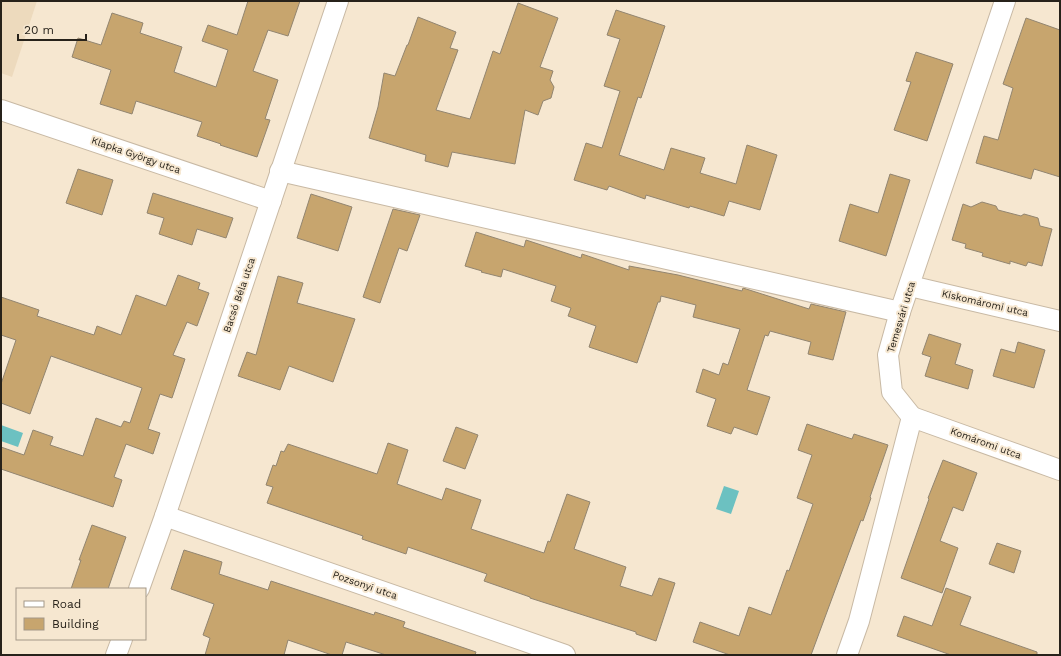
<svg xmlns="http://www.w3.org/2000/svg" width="1061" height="656" font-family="'Work Sans',sans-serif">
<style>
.built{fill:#eddabd}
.water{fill:#6cc1c1}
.building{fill:#c7a56e;stroke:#928570}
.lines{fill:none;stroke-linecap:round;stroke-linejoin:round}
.street-casing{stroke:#c8b9a4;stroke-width:22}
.street{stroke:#fff;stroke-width:20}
.labels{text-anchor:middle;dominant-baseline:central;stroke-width:4;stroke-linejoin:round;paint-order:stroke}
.street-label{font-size:10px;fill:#27221a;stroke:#f6e7d0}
</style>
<rect width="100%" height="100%" fill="#f6e7d0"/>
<!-- built -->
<polygon class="built" points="1,1 37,1 12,77 1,73"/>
<!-- water -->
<g class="water">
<polygon points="1,425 23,433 18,447 1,441"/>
<polygon points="724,486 739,491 731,514 716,509"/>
</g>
<!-- building -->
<g class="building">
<polygon points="248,1 300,1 288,36 268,30 253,71 278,80 265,119 270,120 257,157 220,145 221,144 197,136 202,122 136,101 132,114 100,104 111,70 72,57 78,38 101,45 112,13 143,23 140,33 182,47 174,72 216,87 228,50 202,41 208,25 237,35"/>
<polygon points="518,3 558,18 540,67 553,71 550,80 554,87 551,98 543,101 538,115 525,110 515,164 452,152 448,167 425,161 426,155 369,138 378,107 384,73 395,76 407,45 408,45 418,17 456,32 450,48 458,50 436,110 470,119 493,51 500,54"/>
<polygon points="616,10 665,26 641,98 638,97 619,155 664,170 671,148 705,158 700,173 736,184 747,145 777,155 760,210 729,201 724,216 690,206 689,208 646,195 645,199 609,186 607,190 574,180 586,143 602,148 620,91 604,86 620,39 607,35"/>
<polygon points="1026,18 1060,30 1060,177 1034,169 1031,179 976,163 984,136 998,140 1013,88 1003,84"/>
<polygon points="916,52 953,64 927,141 894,130 911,82 906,81"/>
<polygon points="78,169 113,180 102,215 66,203"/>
<polygon points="890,174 910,180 886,256 839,241 850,204 878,213"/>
<polygon points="153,193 233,218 226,238 197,229 192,245 159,234 164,218 147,213"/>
<polygon points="311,194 352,207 338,251 297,238"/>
<polygon points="982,202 996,206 998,210 1021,216 1024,214 1038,218 1040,226 1052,229 1042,266 1028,262 1026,266 1010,261 1010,264 982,256 983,253 965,248 966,244 952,240 963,204 971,207"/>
<polygon points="393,209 420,215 407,251 399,248 380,303 363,297"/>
<polygon points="476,232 524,247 526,240 581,258 582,254 629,270 629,266 678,275 742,291 743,288 809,309 811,304 846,312 833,360 808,354 811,342 770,331 768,336 765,335 747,390 770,397 757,435 734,427 731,434 707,426 716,399 696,392 703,369 719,375 723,363 728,365 740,329 693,317 696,305 661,296 660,302 658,302 637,363 589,347 596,326 568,316 571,308 551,301 556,286 503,269 501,277 481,272 482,271 465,266"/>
<polygon points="178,275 200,283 198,289 209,293 197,326 187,322 173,355 185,359 172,398 160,394 148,429 160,433 153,454 126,444 114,477 122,480 113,507 1,469 1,447 24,455 33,430 53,437 50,445 83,456 96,418 121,427 124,421 130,423 142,388 51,356 30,414 1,403 1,384 16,340 1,335 1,297 39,310 37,316 94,335 97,326 121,335 136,295 166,306"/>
<polygon points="278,276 303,283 297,303 355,319 333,382 289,366 280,390 238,376 247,352 256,355"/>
<polygon points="929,334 961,344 955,364 973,370 968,389 925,376 931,357 922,354"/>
<polygon points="1018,342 1045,350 1034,388 993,376 1001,349 1015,353"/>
<polygon points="807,424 852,439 854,434 888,445 870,497 871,498 863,521 861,520 811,655 730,655 693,642 700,622 739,636 749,607 771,615 787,570 789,571 813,504 797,498 812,455 798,450"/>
<polygon points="456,427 478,435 465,469 443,461"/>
<polygon points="388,443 408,450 397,484 442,500 446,488 481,500 471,529 544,553 548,541 550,542 567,494 590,502 574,549 626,567 620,586 652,596 659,578 675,583 656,641 636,634 636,632 530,598 530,597 484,581 487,574 408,547 406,554 362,539 363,536 267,503 273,487 266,485 273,465 276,466 281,451 284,452 288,444 377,474"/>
<polygon points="943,460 977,473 963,511 953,507 940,541 958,548 942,593 901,578 929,499 928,498"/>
<polygon points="92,525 126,537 108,589 71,589 81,560 79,560"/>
<polygon points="997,543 1021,551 1014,573 989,564"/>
<polygon points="184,550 222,562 219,574 268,590 271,581 374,615 375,612 405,622 403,627 476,652 475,655 386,655 346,642 342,655 332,655 288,640 284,655 205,655 210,638 203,635 214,604 171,589"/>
<polygon points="946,588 971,597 960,625 1037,652 1037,655 951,655 897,636 904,616 932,626"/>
</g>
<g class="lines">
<!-- street casing -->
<g class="street-casing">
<g id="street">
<polyline points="1,110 271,201"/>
<polyline points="280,171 900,312"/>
<polyline points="910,286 1060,321"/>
<polyline points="912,417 1060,470"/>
<polyline points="165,516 565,655"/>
<polyline points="139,589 165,516 338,1"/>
<polyline points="116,655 122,639"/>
<polyline points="847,655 859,621 912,417 892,392 888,355 900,312 1005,1"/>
</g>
</g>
<!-- street -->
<use href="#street" class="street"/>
</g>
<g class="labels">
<!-- street labels -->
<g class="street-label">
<text transform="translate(136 155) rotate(19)">Klapka György utca</text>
<text transform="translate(239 295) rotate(-71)">Bacsó Béla utca</text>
<text transform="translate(985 303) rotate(13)">Kiskomáromi utca</text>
<text transform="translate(901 317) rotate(-73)">Temesvári utca</text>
<text transform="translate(986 443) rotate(20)">Komáromi utca</text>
<text transform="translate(365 585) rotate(19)">Pozsonyi utca</text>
</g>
</g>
<!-- border -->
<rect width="1061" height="656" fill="none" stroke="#27221a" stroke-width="4"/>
<!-- legend -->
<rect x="16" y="588" width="130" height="52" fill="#f6e7d0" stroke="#a39887"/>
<rect x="24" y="601" width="20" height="6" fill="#ffffff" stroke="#a39887"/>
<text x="52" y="608" font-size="12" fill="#27221a">Road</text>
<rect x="24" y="618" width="20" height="12" fill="#c7a56e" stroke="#a39887"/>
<text x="52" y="628" font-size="12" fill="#27221a">Building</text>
<!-- scale -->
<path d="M18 34v6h68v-6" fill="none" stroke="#27221a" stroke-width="2"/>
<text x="24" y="34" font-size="12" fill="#27221a" stroke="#f6e7d0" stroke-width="3" paint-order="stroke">20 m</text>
</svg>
